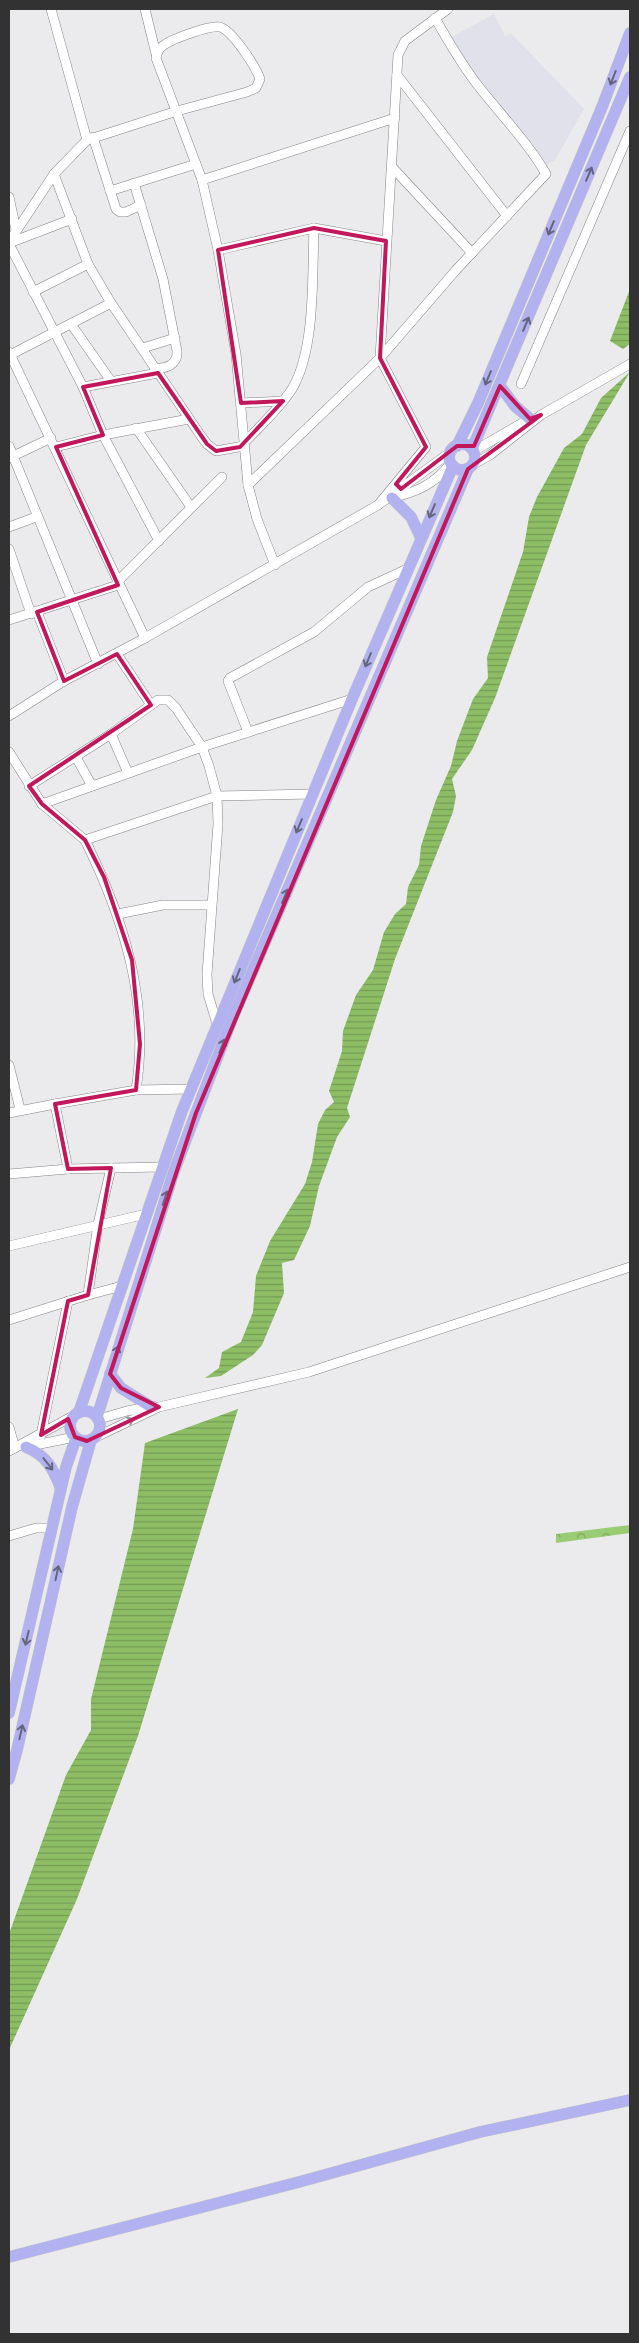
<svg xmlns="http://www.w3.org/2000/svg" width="639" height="2343" font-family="Quicksand,sans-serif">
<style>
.built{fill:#e0e1eb}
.forest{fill:url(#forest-crowns)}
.water{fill:url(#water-rules)}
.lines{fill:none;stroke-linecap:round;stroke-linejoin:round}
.minor-casing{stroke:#848487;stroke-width:10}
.major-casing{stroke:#c6c6c6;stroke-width:12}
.minor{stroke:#fff;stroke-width:9}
.major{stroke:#b2b2f1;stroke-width:11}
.oneway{stroke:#65657f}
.oneway2{stroke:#989899}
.marked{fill:none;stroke:#c2185b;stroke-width:4;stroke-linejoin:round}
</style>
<defs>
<pattern id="forest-crowns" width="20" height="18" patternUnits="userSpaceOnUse" patternTransform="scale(1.25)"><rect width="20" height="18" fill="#9acc73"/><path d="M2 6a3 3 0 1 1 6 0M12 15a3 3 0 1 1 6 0" fill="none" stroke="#7ea65f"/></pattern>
<pattern id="water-rules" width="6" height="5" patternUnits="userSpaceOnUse" patternTransform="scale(1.25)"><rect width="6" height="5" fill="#8dbe65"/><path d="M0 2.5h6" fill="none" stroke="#749b54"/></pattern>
</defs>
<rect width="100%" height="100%" fill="#ebebee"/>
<!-- built -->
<polygon class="built" points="494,14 505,36 511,33 584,109 555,160 546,165 486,92 450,38"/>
<!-- forest -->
<polygon class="forest" points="630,1525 630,1533 556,1543 556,1534"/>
<!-- water -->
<g class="water">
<polygon points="630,289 630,344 623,349 610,341"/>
<polygon points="630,372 586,445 495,698 472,750 452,779 456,796 453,812 395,959 347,1108 350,1117 337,1137 319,1186 310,1226 294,1260 282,1263 284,1293 262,1345 253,1355 221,1376 205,1378 219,1368 222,1352 241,1342 253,1312 256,1276 270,1241 305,1184 312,1162 318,1124 325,1110 334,1102 329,1091 342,1051 343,1031 356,995 373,970 384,932 395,914 406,904 408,887 419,865 421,846 436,800 451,766 457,741 473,699 488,678 487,657 523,552 529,517 537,497 564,448 582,434 601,398"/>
<polygon points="238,1409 138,1736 77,1899 9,2050 9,1934 66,1775 91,1730 91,1699 133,1529 145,1443"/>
</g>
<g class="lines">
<!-- minor casing -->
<g class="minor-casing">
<g id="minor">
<polyline points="51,9 87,140"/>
<polyline points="145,9 156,54"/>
<polyline points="397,75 507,216"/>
<polyline points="93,137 116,209 120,212 126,212 141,205"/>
<polyline points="392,167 472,253"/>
<polyline points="54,174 88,264 111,303 201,436 207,444 216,451 244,446"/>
<polyline points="202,180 395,118"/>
<path d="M134,183l29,96 14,72c1,13 -10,18 -22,17"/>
<polyline points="110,191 196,164"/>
<polyline points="9,197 16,230"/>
<path d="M9,242l45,-68 33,-34 90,-29 70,-19 9,-4 4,-9c-4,-12 -28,-49 -40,-52 -10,-2 -48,12 -56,18 -5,3 -7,7 -8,13l46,122 16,70 18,104 12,131 9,34 18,46"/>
<polyline points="9,243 72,219"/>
<polyline points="9,244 83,387 103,435 159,541"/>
<polyline points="218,250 314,228 386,241"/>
<polyline points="33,292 88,264"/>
<polyline points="71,324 111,381"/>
<polyline points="143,348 175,338"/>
<polyline points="9,352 145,638"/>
<polyline points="10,355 111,303"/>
<polyline points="521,384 630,131"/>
<polyline points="83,387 158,373"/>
<polyline points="241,403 283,401"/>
<polyline points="136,428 191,507"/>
<path d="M244,443c16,-17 35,-34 48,-54 24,-40 20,-115 22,-161"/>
<polyline points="9,446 98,664"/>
<polyline points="56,447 103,435 189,419"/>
<polyline points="474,451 529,419"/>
<polyline points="9,458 51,438"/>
<polyline points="472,465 490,455 541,415 630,364"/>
<path d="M248,485l132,-127 76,-88 90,-96c-19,-33 -47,-61 -70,-91 -15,-20 -28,-42 -41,-65"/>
<path d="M391,498c26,-6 44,-14 60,-35"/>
<polyline points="378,505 426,447 380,358 398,55 405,41 448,9"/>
<polyline points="9,527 36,517"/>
<polyline points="9,549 31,614"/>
<polyline points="117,582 222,477"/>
<polyline points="37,612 64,681"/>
<polyline points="9,620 118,585"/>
<polyline points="117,654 151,705"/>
<polyline points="9,716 64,681 145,638 378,505 452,451"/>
<polyline points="248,732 228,681 230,678 314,632 368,587 407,569"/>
<polyline points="111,734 128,773"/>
<polyline points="9,752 42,804 85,840 217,796 313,794"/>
<polyline points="76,757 92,786"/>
<polyline points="29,786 111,734 158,700 168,700 176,708 202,747 209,766 217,796 218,824 207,974 208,994 217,1024"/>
<polyline points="42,804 202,747 352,699"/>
<path d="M85,840c39,79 65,162 51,250l55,-1"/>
<polyline points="118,914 163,905 211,905"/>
<polyline points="9,1065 20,1109"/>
<polyline points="55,1104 136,1090"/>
<polyline points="9,1113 55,1104 68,1169"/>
<polyline points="111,1168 161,1167"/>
<polyline points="9,1174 68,1169 111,1168 98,1224 88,1295"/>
<polyline points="9,1246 146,1214"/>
<polyline points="9,1320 88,1295 122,1286"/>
<polyline points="99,1419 127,1411 153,1406"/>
<polyline points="9,1427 15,1448"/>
<polyline points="41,1435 68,1301"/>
<polyline points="96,1437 159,1407 309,1372 630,1267"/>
<polyline points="25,1447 75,1437"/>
<polyline points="9,1451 73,1416"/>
<polyline points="9,1536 36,1528 52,1528"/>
</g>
</g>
<!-- major casing -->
<g class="major-casing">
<g id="major">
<polyline points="500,386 515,406 530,419"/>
<circle cx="462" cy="457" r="13"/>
<polyline points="457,446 478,403 602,107 630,33"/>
<polyline points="472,449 630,77"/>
<polyline points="392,498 411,517 421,538"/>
<polyline points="110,1374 121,1388 150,1406"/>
<circle cx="85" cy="1426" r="15"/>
<polyline points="79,1412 182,1111 352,699 453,466"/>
<polyline points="97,1417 174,1171 196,1113 232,1019 468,469"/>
<path d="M26,1447c21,9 27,21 35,42"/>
<polyline points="9,1713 66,1467 76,1438"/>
<polyline points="9,1779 17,1750 72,1507 91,1440"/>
<polyline points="9,2257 299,2182 480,2132 630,2100"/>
</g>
</g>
<!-- minor -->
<use href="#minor" class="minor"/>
<!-- major -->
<use href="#major" class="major"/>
</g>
<!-- one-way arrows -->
<defs><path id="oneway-shaft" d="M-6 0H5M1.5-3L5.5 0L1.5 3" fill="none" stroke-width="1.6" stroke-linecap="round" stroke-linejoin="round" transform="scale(1.25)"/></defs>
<g class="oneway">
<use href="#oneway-shaft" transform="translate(613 78) rotate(111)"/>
<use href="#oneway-shaft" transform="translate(589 174) rotate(-67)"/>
<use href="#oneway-shaft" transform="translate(551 228) rotate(113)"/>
<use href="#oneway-shaft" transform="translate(526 324) rotate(-67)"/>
<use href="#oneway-shaft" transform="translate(488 378) rotate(113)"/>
<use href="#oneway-shaft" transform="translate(432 511) rotate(113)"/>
<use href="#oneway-shaft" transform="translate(368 660) rotate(113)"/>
<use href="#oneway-shaft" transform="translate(299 826) rotate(113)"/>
<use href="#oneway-shaft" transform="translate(285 896) rotate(-67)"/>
<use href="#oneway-shaft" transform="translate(237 976) rotate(112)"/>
<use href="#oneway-shaft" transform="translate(222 1046) rotate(-69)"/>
<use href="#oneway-shaft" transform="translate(165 1198) rotate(-72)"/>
<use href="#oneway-shaft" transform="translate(116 1353) rotate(-72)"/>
<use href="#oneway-shaft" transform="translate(48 1464) rotate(52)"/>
<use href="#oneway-shaft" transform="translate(57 1573) rotate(-78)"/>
<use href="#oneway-shaft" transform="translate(27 1638) rotate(103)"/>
<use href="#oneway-shaft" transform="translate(21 1732) rotate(-77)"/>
</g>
<use class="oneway2" href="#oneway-shaft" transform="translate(127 1422) rotate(-26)"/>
<!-- marked area -->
<path class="marked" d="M314,228l72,13 -6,117 46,89 -30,37 5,5 56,-43h17l26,-60 30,33 11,-4 -73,54 -272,644 -86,261 11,14 38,19 -72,34 -12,-4 -7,-18 -27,16 27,-134 20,-6 23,-127 -43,1 -13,-65 81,-14 4,-46 -8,-84 -28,-83 -19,-37 -43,-36 -13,-18 122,-81 -34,-51 -53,27 -27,-69 81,-27 -62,-138 47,-12 -20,-48 75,-14 49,71 9,7 24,-4 43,-46 -42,2 -23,-153z"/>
<!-- border -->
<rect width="639" height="2343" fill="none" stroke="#323233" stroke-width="20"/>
</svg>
